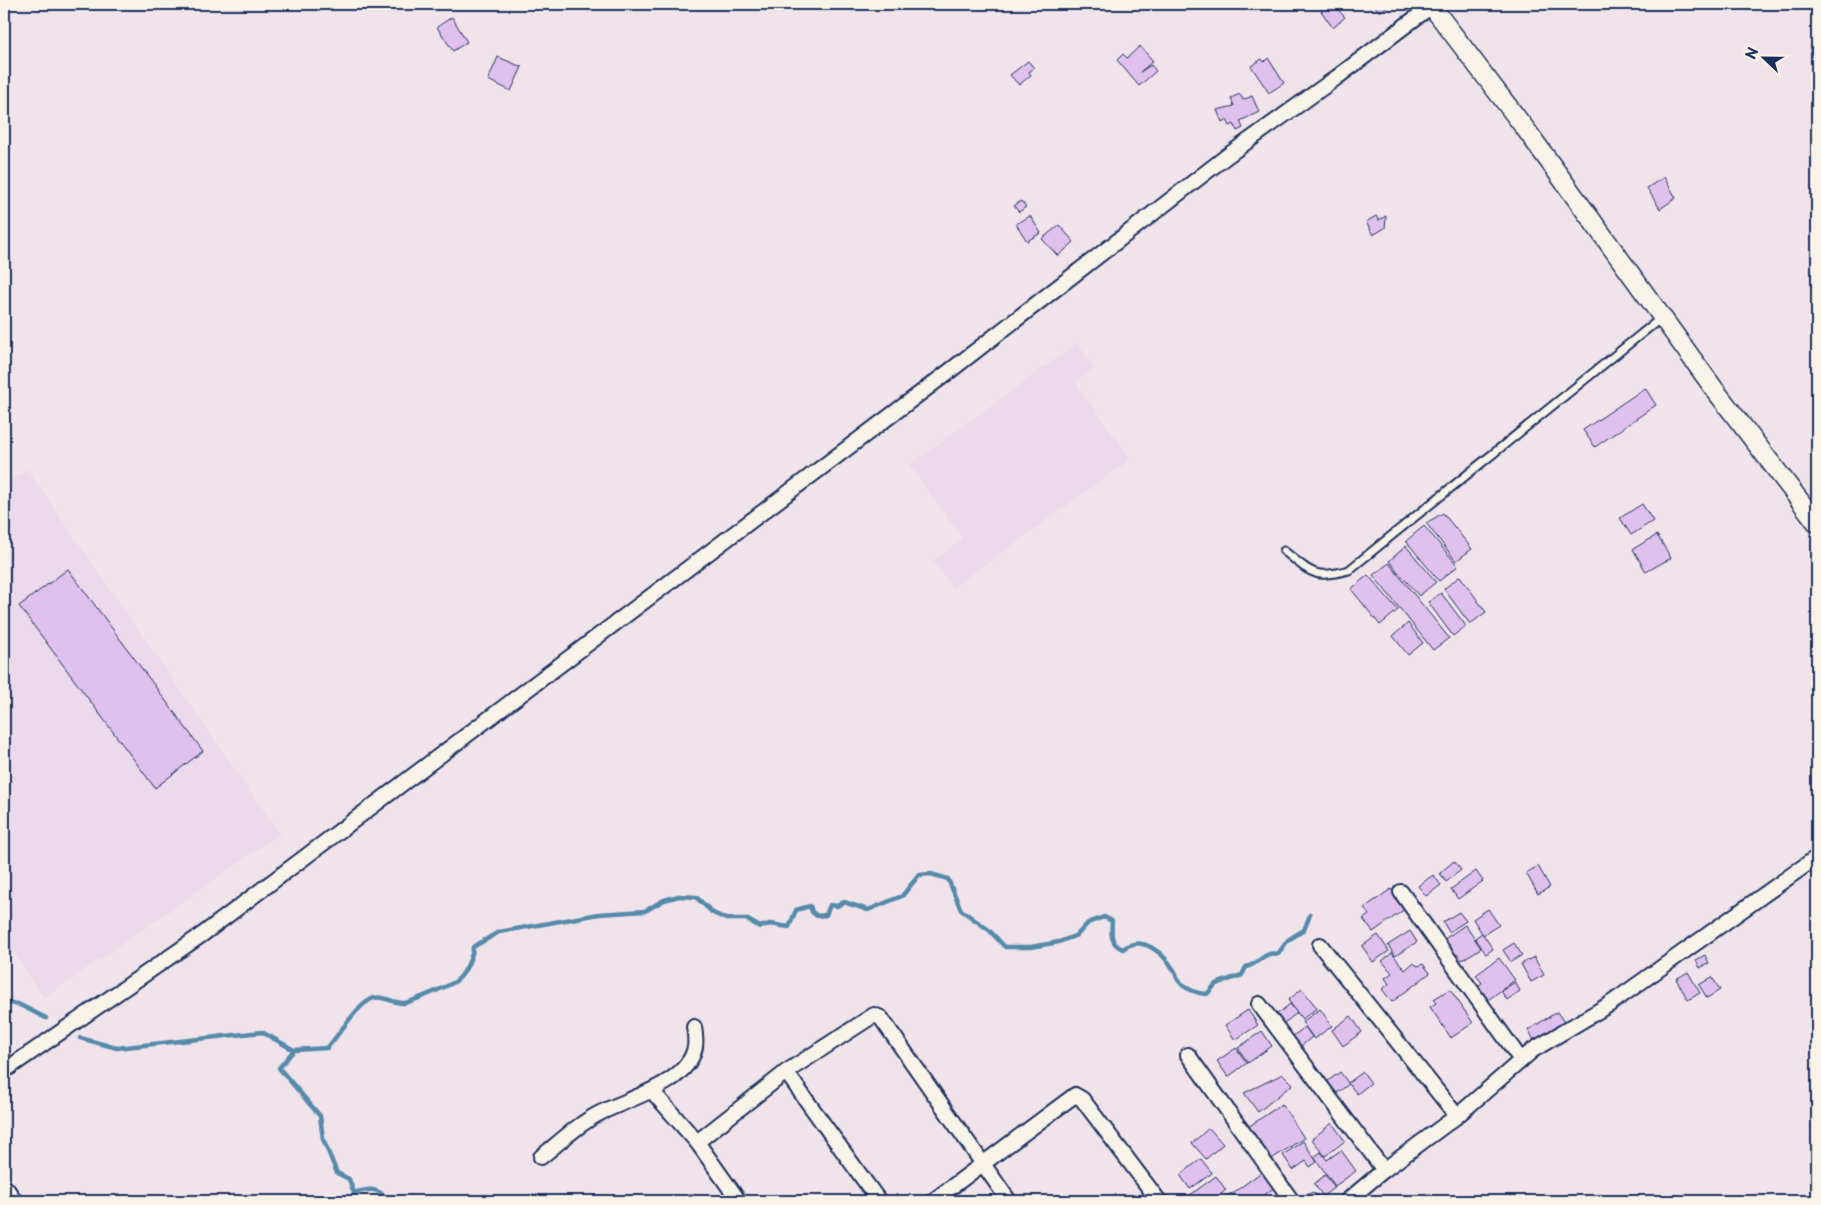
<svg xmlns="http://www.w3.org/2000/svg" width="1821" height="1205" font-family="'Playpen Sans',sans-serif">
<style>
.built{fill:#ebdaeb}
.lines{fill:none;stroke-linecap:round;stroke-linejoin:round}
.stream{stroke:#568aab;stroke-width:4.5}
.building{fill:#e0c1ee;stroke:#1b2f5e}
.service-casing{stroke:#1b2f5e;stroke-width:11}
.minor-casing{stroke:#1b2f5e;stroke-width:18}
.tertiary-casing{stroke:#1b2f5e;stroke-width:21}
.trunk-casing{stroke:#1b2f5e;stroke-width:26}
.service{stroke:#f7f3e8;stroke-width:7}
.minor{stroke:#f7f3e8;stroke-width:14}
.tertiary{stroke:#f7f3e8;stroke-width:18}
.trunk{stroke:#f7f3e8;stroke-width:22}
</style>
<rect width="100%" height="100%" fill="#f0e4ea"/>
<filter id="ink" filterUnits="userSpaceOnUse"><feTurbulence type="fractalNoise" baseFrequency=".02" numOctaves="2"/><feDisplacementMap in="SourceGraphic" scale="10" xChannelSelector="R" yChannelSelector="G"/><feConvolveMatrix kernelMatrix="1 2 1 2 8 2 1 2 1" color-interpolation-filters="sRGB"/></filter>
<g filter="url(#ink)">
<!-- built -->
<g class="built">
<polygon points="1077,343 1095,368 1075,382 1131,459 953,588 933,561 963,539 909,465"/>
<polygon points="27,469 280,834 44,998 4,938 4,486"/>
</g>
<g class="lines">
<!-- stream -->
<g class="stream">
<polyline points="4,1003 18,1004 46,1018"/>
<path d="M80,1038l37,10 145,-16 32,18 33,-2c12,-13 30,-44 47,-50 11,-3 19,6 30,5 7,-1 48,-18 53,-23 7,-5 16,-24 16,-33l26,-15 100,-18 46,-3 19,-11 15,-4 17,1 17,16 13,6h20l14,8 10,-3 19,3 7,-17 14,-4 2,6 5,4 9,-1 4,-10 7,1 7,-4 24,8 34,-14 17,-21 12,-1 17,5 13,31 28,20 16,17h26l28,-5 18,-7 11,-12 16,-6 8,4c-1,13 -2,23 11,28 19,-15 40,4 51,21 2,4 2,8 5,11 5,8 20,13 28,13l9,-10 26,-9 4,-8c14,-3 17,-16 32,-13l10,-14 16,-10 6,-15"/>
<path d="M294,1050l-15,18 41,48 3,23 14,34 12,6 5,14c14,-4 25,-7 34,8"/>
<polyline points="542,1201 568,1201"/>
</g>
</g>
<!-- building -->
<g class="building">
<polygon points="1328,4 1332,4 1345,17 1333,28 1321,11"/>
<polygon points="1373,4 1390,4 1380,12"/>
<polygon points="452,17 467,42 453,51 437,27"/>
<polygon points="1140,46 1153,61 1140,72 1151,65 1156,71 1139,86 1117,60 1123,54 1127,58"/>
<polygon points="498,57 522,67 511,91 488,80"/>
<polygon points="1268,58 1284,83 1269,93 1251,66 1262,59 1264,62"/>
<polygon points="1028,61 1034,68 1029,72 1031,75 1019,85 1010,75"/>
<polygon points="1240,94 1243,100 1252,96 1259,112 1240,121 1243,128 1237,131 1234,124 1230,126 1227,120 1222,122 1217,110 1234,106 1231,98"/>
<polygon points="1664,177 1676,198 1660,209 1647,188"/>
<polygon points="1021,201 1026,207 1019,212 1014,206"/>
<polygon points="1030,216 1041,233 1027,241 1016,224"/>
<polygon points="1376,216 1379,220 1386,216 1385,228 1373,235 1366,222"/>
<polygon points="1059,225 1074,242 1058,256 1042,239"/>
<polygon points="1645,388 1656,405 1595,447 1583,430"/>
<polygon points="1642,504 1653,521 1631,535 1620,518"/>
<polygon points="1443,513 1472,549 1456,561 1426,523"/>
<polygon points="1424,526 1458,566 1439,581 1406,541"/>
<polygon points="1657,535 1671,558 1646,572 1633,549"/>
<polygon points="1406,546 1436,582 1419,596 1389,561"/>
<polygon points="1389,563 1449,638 1433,650 1373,575"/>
<polygon points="68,569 203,751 155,788 19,606"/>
<polygon points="1368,575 1398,610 1380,625 1351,589"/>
<polygon points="1460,576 1486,612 1470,624 1444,589"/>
<polygon points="1441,593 1466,626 1453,636 1428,602"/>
<polygon points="1408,623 1423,643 1408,655 1393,636"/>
<polygon points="1454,861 1461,870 1446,882 1440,873"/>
<polygon points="1538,866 1550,887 1538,894 1526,873"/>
<polygon points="1476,871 1483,881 1458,899 1451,889"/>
<polygon points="1433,875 1441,885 1426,896 1418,886"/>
<polygon points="1391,889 1405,909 1373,932 1363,919 1369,915 1364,908"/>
<polygon points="1488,909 1499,925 1483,935 1473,919"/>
<polygon points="1459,912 1466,921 1449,932 1443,922"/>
<polygon points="1465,925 1481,948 1462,960 1458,954 1454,956 1443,940"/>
<polygon points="1410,931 1417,942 1395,956 1388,945"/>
<polygon points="1482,933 1493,949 1486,954 1475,938"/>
<polygon points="1378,935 1389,951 1373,962 1362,946"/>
<polygon points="1514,943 1522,955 1511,962 1503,950"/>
<polygon points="1392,953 1405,970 1413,963 1418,966 1423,964 1430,973 1392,1002 1382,989 1389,984 1385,978 1392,973 1382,961"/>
<polygon points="1705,955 1709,963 1700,968 1696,960"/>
<polygon points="1534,957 1544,975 1531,982 1521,964"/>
<polygon points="1499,958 1515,980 1488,1000 1478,986 1482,983 1476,975"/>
<polygon points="1688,972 1700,993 1688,1000 1676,979"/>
<polygon points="1712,977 1720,990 1707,998 1699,985"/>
<polygon points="1515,982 1520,991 1507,1000 1501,991"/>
<polygon points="1302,989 1317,1008 1302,1019 1288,1000"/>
<polygon points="1450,989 1473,1023 1451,1038 1430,1007 1436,1003 1434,999"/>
<polygon points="1290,1004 1297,1013 1283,1024 1276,1015"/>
<polygon points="1320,1009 1332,1026 1314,1039 1302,1022"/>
<polygon points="1248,1010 1258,1025 1235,1040 1225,1025"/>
<polygon points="1557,1012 1564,1022 1534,1040 1528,1030"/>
<polygon points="1351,1016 1362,1032 1343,1046 1332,1030"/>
<polygon points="1305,1027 1312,1037 1300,1047 1293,1036"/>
<polygon points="1262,1031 1272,1046 1248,1063 1238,1048"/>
<polygon points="1236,1048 1247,1063 1228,1077 1217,1061"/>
<polygon points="1340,1072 1349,1084 1333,1096 1324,1084"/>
<polygon points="1363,1072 1371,1083 1357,1094 1348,1083"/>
<polygon points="1283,1074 1293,1084 1258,1112 1244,1093"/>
<polygon points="1282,1104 1304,1138 1270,1160 1248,1127"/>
<polygon points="1332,1123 1345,1141 1325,1156 1312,1139"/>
<polygon points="1209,1128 1223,1144 1206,1159 1192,1143"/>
<polygon points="1303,1141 1317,1162 1310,1167 1306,1161 1293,1170 1283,1155"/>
<polygon points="1341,1150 1356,1171 1335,1186 1314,1157 1321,1152 1327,1160"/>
<polygon points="1201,1159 1212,1173 1190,1189 1180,1175"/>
<polygon points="1263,1171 1275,1187 1256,1201 1240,1201 1233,1193"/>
<polygon points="1325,1175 1335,1187 1323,1196 1314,1184"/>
<polygon points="1216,1176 1226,1190 1212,1201 1182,1201"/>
<polygon points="1312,1192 1318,1196 1316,1201 1299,1201"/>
<polygon points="1231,1193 1238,1201 1221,1201"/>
</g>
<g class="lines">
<!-- service casing -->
<g class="service-casing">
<path id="service" d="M1284,551c27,21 29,29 65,19l312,-252"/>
</g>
<!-- minor casing -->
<g class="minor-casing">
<g id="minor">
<polyline points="1401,892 1521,1060"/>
<polyline points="1320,945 1457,1116"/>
<polyline points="1259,1004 1384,1170"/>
<polyline points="1188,1055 1292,1201"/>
<polyline points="4,1071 203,934 951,370 1227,156 1336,78 1434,4"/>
<polyline points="786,1072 879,1201"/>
<polyline points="652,1091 697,1142"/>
<path d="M541,1157c19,-15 37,-33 59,-44 29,-15 88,-29 95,-66 1,-6 0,-14 -1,-20"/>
<polyline points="739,1201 697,1142 786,1072 874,1015 881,1018 1009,1201"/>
<polyline points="933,1201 1075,1095 1082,1099 1159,1201"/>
<polyline points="1347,1201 1384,1170 1457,1116 1533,1050 1610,1004 1817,857"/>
</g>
</g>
<!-- tertiary casing -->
<g class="tertiary-casing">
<polyline id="tertiary" points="1430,4 1527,131 1715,390 1817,523"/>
</g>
<!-- trunk casing -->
<g class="trunk-casing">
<polyline id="trunk" points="4,1192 10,1201"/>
</g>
<!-- service -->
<use href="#service" class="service"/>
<!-- minor -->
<use href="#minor" class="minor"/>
<!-- tertiary -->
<use href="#tertiary" class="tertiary"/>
<!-- trunk -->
<use href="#trunk" class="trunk"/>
</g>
</g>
<!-- margin -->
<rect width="1821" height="1205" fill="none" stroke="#f7f3e8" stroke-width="20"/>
<rect x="10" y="10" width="1801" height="1185" fill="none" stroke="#1b2f5e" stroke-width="2" filter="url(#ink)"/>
<!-- north arrow -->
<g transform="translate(1764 58) rotate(292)" stroke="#f7f3e8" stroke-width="4" paint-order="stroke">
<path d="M0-4L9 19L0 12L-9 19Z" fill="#1b2f5e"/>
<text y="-8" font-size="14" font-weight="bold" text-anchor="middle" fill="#1b2f5e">N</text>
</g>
</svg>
